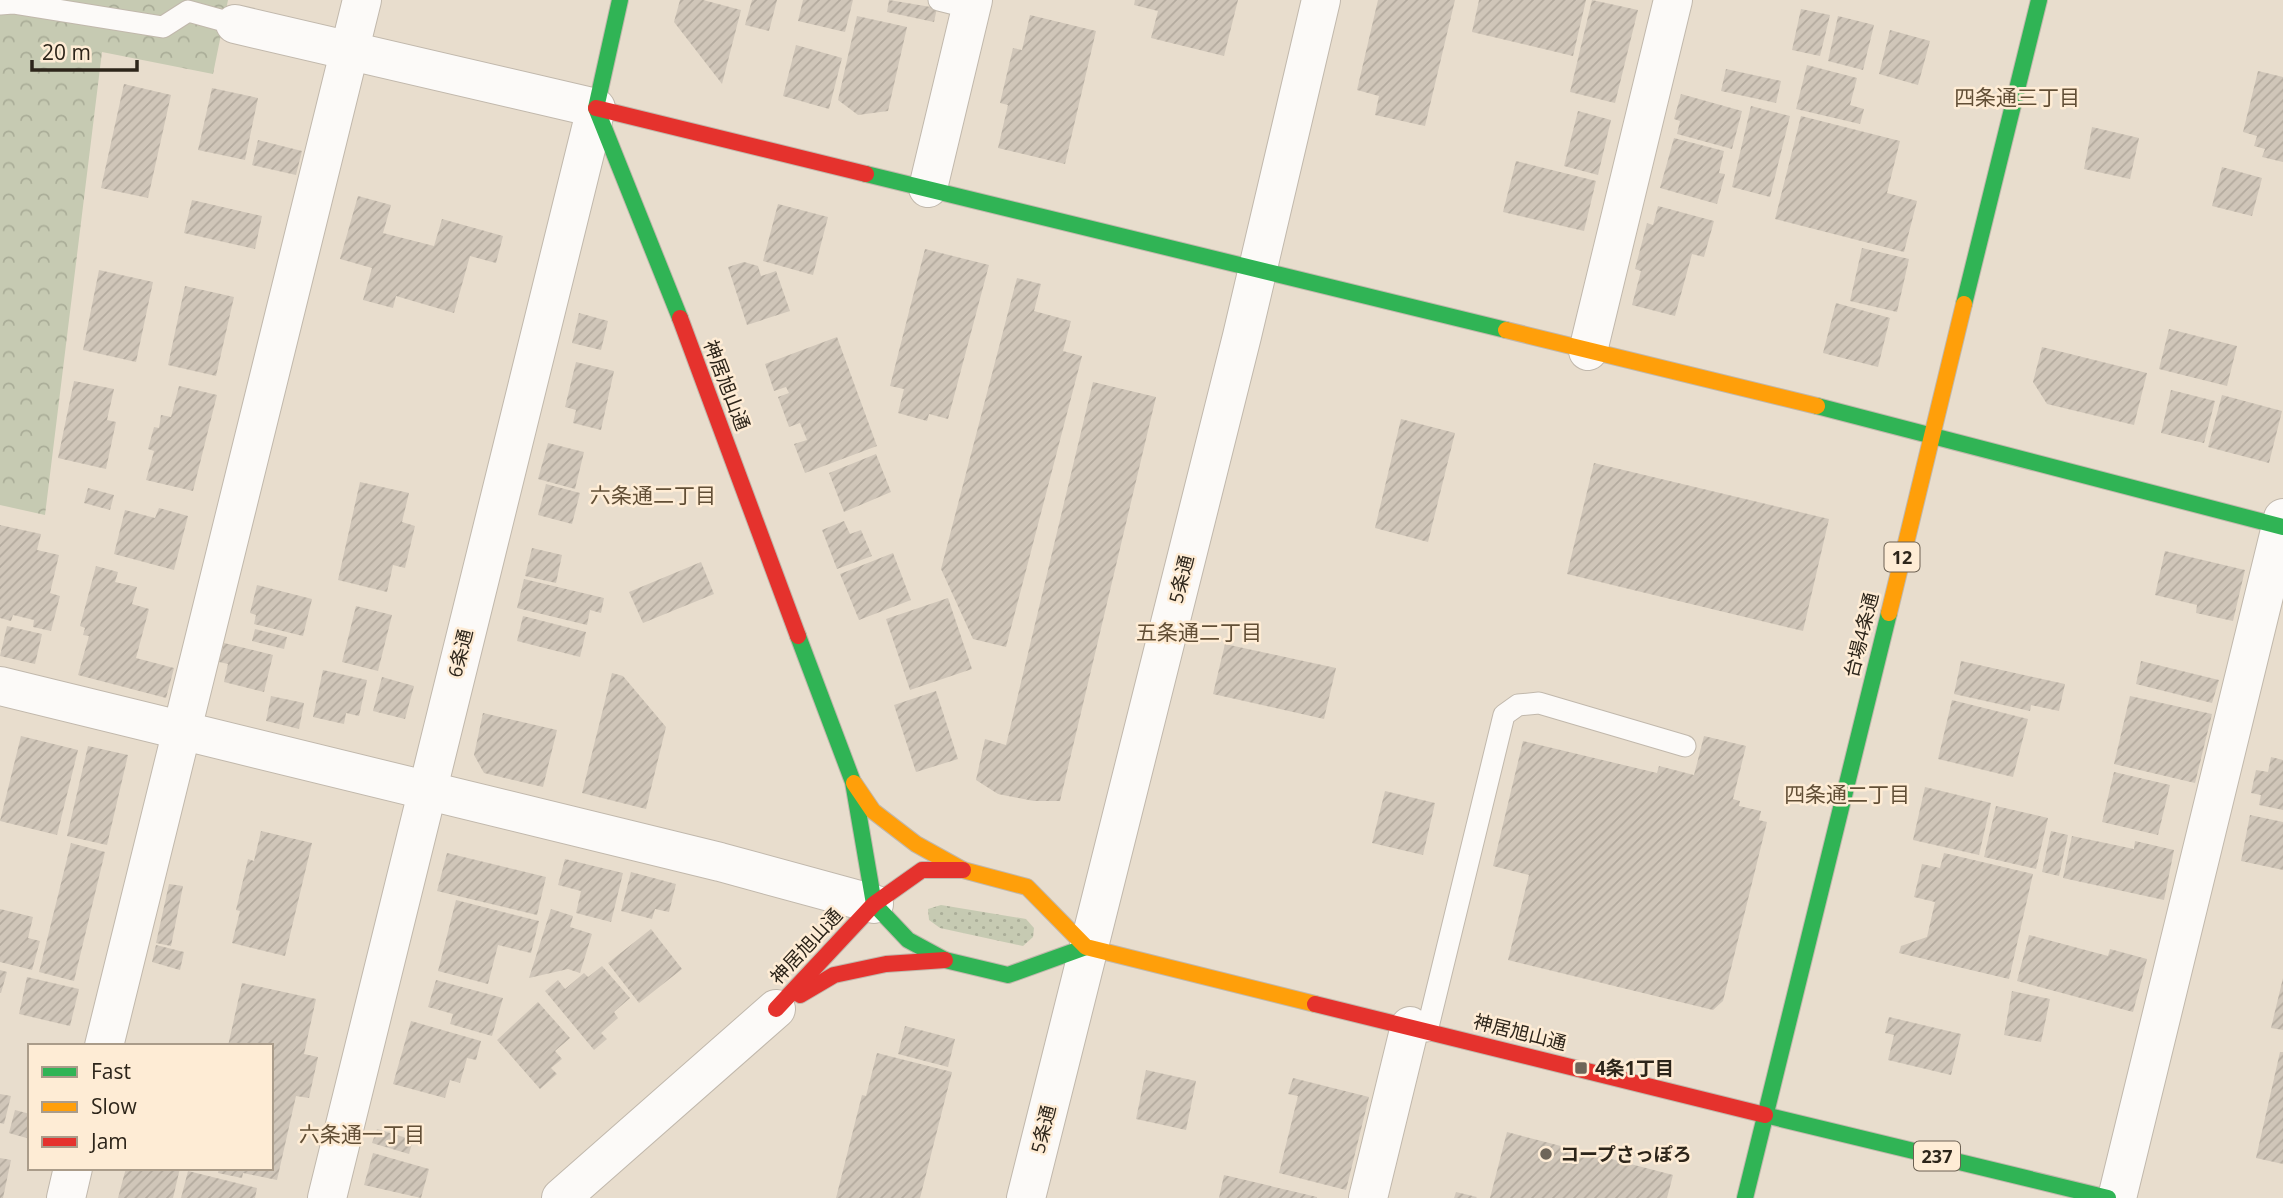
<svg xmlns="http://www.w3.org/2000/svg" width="2283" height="1198" font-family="'Open Sans','Noto Sans JP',sans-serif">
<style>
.grass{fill:url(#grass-dots)}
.park{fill:url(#park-crowns)}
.building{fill:url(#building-hatch)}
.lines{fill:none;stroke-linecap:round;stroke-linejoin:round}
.lane-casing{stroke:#c1b8ac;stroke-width:23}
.street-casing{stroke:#c1b8ac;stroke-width:40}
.fast-casing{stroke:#c1b8ac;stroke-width:18}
.slow-casing{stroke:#c1b8ac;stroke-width:18}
.jam-casing{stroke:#c1b8ac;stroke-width:18}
.lane{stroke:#fcfaf8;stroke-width:21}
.street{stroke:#fcfaf8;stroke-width:38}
.fast{stroke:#30b455;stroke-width:16}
.slow{stroke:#ff9f0a;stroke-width:16}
.jam{stroke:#e5322d;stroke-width:16}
.poi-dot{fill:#6e6559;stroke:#feecd5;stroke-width:2.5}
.labels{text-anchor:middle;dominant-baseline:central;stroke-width:5;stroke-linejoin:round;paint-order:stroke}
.shield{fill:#feecd5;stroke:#6c6152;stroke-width:2}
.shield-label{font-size:18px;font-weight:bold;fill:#2d251a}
.street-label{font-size:19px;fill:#2d251a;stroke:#feecd5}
.poi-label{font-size:19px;font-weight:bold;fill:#2d251a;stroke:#feecd5;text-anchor:start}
.neighbourhood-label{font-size:21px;fill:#624f36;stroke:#feecd5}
</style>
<defs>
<pattern id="grass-dots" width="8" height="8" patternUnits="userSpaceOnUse" patternTransform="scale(1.75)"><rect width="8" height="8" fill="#c6cab2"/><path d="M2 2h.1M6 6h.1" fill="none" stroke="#aaad98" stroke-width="1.8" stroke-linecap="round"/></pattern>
<pattern id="park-crowns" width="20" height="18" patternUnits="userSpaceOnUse" patternTransform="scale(1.75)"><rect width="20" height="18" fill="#c6cab2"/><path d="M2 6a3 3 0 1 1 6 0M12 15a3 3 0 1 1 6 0" fill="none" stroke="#aaad98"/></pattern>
<pattern id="building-hatch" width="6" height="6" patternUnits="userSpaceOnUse" patternTransform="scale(1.75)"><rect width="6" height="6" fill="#d0c6b9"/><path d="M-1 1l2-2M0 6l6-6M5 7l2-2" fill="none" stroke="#b3aa9e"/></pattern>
</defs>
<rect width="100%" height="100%" fill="#e8ddcd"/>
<!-- grass -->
<polygon class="grass" points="941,905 1026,919 1034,928 1033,937 1023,946 940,928 929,920 928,909"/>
<!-- park -->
<polygon class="park" points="0,0 228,0 213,74 102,52 45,515 0,505"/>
<!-- building -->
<g class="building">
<polygon points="680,0 703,0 741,10 722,84 674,22"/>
<polygon points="752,0 777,0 769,31 745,25"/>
<polygon points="803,0 853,0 845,32 798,21"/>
<polygon points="889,0 937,8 934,22 887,12"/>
<polygon points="1135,0 1238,0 1224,56 1151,38 1158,11 1134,5"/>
<polygon points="1378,0 1455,0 1425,126 1375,115 1379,96 1357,90"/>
<polygon points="1479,0 1586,0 1573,56 1472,32"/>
<polygon points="1592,0 1638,10 1615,103 1570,92"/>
<polygon points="1801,9 1830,15 1820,56 1792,50"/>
<polygon points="1030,15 1096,31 1065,164 998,148 1008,105 1000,103 1013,48 1022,50"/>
<polygon points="857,16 907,27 888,111 858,115 838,100"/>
<polygon points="1838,16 1874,25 1863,70 1828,61"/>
<polygon points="1890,30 1930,41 1918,85 1879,74"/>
<polygon points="796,45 842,58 829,109 783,96"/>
<polygon points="1807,65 1857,78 1850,105 1864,109 1860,124 1796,109"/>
<polygon points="1726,69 1781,81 1776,103 1721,91"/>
<polygon points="2258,71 2283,77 2283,162 2262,157 2265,149 2254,146 2257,136 2243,132"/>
<polygon points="124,84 171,95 148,198 101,188"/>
<polygon points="212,88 258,98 245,160 198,150"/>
<polygon points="1681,94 1742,111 1732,149 1677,134 1680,121 1674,119"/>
<polygon points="1751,106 1790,116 1770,197 1732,187"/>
<polygon points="1578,111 1611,120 1598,175 1564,166"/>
<polygon points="1801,116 1900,141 1887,193 1917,201 1904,252 1775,219"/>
<polygon points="2092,127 2139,138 2130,179 2084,169"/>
<polygon points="1674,138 1724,151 1719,173 1725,174 1717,204 1660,188"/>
<polygon points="258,140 302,151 296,175 252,165"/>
<polygon points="1516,161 1596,181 1584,231 1503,212"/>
<polygon points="2222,167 2262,178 2252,216 2212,206"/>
<polygon points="358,196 391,205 383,233 434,246 442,219 503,236 496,263 470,256 454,313 396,296 393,308 363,300 372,268 340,259"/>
<polygon points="192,200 262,216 255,249 184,233"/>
<polygon points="778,204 828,217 813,275 763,261"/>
<polygon points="1658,206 1714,221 1704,257 1692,254 1675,316 1632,305 1641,271 1635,269 1647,223 1653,225"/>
<polygon points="1862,248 1909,259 1897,312 1850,301"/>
<polygon points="925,249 989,265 948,419 929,414 927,421 898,413 904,389 890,386"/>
<polygon points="744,262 758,266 761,276 776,271 790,311 747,325 728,267"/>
<polygon points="99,270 153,282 136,362 83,350"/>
<polygon points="1017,278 1041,284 1034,311 1071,321 1063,351 1082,356 1006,647 973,639 941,569"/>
<polygon points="185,286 234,297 216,376 168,365"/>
<polygon points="1836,303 1890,318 1878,367 1823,353"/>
<polygon points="579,313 608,321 601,350 572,343"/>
<polygon points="2169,329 2237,346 2227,386 2159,369"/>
<polygon points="837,337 877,446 805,473 794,444 807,440 800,423 789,427 778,397 789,393 786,387 774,391 765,364"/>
<polygon points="2042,347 2147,373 2134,425 2047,404 2033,382"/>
<polygon points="576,362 614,371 601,430 573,423 576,410 565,407"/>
<polygon points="74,381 114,389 107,420 116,422 106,469 58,458"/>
<polygon points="1093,382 1156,397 1060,801 1034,801 998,794 976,780 985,739 1006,745"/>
<polygon points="179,386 217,395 193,491 146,480 154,451 148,449 154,427 159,428 161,415 171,417"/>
<polygon points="2171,390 2215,401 2204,443 2161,433"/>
<polygon points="2222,395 2282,411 2269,463 2208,447"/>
<polygon points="1401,419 1455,433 1428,542 1375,528"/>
<polygon points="548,443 584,452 575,489 538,479"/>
<polygon points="876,454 891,492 844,512 829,473"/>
<polygon points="1594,463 1829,519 1803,631 1567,574"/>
<polygon points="360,482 409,493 402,522 415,526 405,568 393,565 387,592 338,580"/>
<polygon points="546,484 580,493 572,524 538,515"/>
<polygon points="88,488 114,495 110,510 84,503"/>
<polygon points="159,508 188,516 174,570 114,554 125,510 155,518"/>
<polygon points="844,521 850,534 861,530 872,556 837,569 822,530"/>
<polygon points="0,525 41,534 37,550 59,555 50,593 60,596 51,631 33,627 34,620 13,615 11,621 0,618"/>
<polygon points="532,548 562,555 556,583 525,576"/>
<polygon points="2165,551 2245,570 2233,621 2196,613 2197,605 2155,595"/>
<polygon points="893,553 911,600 859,620 840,574"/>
<polygon points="701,562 714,594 643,623 629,592"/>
<polygon points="96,566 118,572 115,582 137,587 132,604 149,609 136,658 174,668 166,698 78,675 89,636 83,635 85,628 80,626"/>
<polygon points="524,579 604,598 601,613 590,610 587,625 517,608"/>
<polygon points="257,585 312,599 303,636 254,624 256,615 250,613"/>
<polygon points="948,598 972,669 910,690 886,619"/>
<polygon points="356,606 392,615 378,671 342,662"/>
<polygon points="523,616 586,632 580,657 517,641"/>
<polygon points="7,626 42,634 35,664 0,656"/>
<polygon points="255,629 287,637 284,649 252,641"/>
<polygon points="224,643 273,655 264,692 224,682 228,664 219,662"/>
<polygon points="1225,644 1336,668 1324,719 1213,694"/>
<polygon points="1961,661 2065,684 2059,711 2031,705 2030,711 1954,694"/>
<polygon points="2141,661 2219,680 2212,703 2136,684"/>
<polygon points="323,670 367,680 359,716 346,713 344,724 313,717"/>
<polygon points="612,673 623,676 666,727 646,809 582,793"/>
<polygon points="382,677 414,686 405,719 373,711"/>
<polygon points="936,691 958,759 916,772 894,705"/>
<polygon points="271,696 304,703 299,729 266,721"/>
<polygon points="2130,696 2212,714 2195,783 2114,764"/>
<polygon points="1952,700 2028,719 2013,777 1938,759"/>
<polygon points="483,713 557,730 543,787 484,773 474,755"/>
<polygon points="21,736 78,750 57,835 0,821"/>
<polygon points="1704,736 1746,746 1733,799 1740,801 1739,806 1761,811 1759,820 1767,822 1723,1001 1713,1010 1508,960 1529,875 1493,866 1523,741 1657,773 1659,766 1694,775"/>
<polygon points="88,746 128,755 107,845 67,836"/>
<polygon points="2271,757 2283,760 2283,810 2259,805 2261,795 2251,793 2256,770 2268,772"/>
<polygon points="2114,772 2170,785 2158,835 2102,822"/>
<polygon points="1925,787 1991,803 1979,855 1913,840"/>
<polygon points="1385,791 1435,803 1423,855 1372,843"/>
<polygon points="1996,806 2048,818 2036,869 1984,857"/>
<polygon points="2250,815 2283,822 2283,870 2241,861"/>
<polygon points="261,831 312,843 285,956 232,943 240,911 236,910 248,859 254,861"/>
<polygon points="2051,831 2068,835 2059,876 2042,872"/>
<polygon points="2072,836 2134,849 2135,841 2174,850 2164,900 2063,878"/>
<polygon points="71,843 105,852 74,981 39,972"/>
<polygon points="447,853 546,877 537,915 437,891"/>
<polygon points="1944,853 2033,874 2009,979 1899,953 1901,946 1927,937 1935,902 1914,897 1922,864 1940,868"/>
<polygon points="565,859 623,873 611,922 576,913 581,891 558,885"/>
<polygon points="631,872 676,884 669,912 655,909 652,919 621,911"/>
<polygon points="169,884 183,886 171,946 156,943"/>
<polygon points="456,900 539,921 531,953 498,945 488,984 438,971"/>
<polygon points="0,909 33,917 28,938 40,941 32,970 0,962"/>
<polygon points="551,909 573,916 570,927 592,934 580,973 568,969 529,978"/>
<polygon points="651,929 682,969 639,1003 608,963"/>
<polygon points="2029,935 2108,956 2110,949 2147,959 2133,1012 2017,981"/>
<polygon points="156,945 184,952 180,970 152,962"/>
<polygon points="602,966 630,998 614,1012 618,1018 601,1033 607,1039 594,1050 545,991 558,980 565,989 584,973 588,977"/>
<polygon points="0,970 7,972 1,993 0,993"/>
<polygon points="27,977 79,989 70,1026 19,1014"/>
<polygon points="2283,978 2283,1030 2271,1028"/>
<polygon points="436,980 503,998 492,1036 450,1024 453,1014 428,1007"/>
<polygon points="242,983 316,999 304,1054 318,1057 309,1098 296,1096 277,1180 243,1173 242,1178 218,1173 219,1168 271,1168 271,1046 228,1046"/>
<polygon points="2012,991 2050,999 2041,1042 2004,1035"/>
<polygon points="538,1002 570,1038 555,1051 562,1059 551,1068 557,1074 540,1089 497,1040"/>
<polygon points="1889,1017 1961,1034 1951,1075 1888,1060 1894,1035 1885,1033"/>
<polygon points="411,1021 481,1041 476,1060 467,1058 460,1083 450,1080 445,1098 393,1084"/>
<polygon points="905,1026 955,1039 948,1067 898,1054"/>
<polygon points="2280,1052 2283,1052 2283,1164 2256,1158"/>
<polygon points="877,1053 952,1072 920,1198 836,1198 862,1095 866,1096"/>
<polygon points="1146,1070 1196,1081 1186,1130 1136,1119"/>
<polygon points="1293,1078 1369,1097 1346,1190 1279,1173 1298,1096 1288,1094"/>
<polygon points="0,1094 11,1096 4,1124 0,1123"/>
<polygon points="15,1110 30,1114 30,1139 9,1133"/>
<polygon points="377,1129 413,1140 409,1154 372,1143"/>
<polygon points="1507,1132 1673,1175 1667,1198 1490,1198"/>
<polygon points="373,1153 429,1169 421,1198 364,1185"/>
<polygon points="0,1158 11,1160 3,1198 0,1198"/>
<polygon points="126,1168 180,1168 173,1198 118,1198"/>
<polygon points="188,1171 257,1188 255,1198 181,1198"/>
<polygon points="1224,1175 1317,1197 1317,1198 1219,1198"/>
<polygon points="1456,1192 1477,1197 1476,1198 1454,1198"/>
</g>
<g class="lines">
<!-- lane casing -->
<g class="lane-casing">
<g id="lane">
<polyline points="939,0 971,8"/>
<polyline points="0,4 13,3 163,27 188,11 235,24"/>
<polyline points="1427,1031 1504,715 1518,705 1539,703 1685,746"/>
</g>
</g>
<!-- street casing -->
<g class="street-casing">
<g id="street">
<polyline points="235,24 596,108 327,1198"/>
<polyline points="928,188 973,0"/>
<polyline points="1588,351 1673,0"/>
<polyline points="0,686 720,862 874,904"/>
<polyline points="104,1046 362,0"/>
<polyline points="66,1198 73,1168"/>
<polyline points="561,1198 776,1009"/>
<polyline points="1026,1198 1242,336 1321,0"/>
<polyline points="1368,1198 1410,1026"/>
<polyline points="2117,1198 2283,518"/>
</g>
</g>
<!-- fast casing -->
<g class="fast-casing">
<g id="fast">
<polyline points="620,0 596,108 680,318"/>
<polyline points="866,174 1506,330"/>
<polyline points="1964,304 2039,0"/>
<polyline points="1817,406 2283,527"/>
<polyline points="798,636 853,782 874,904 908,940 945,960 1008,975 1086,947"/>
<polyline points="1765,1115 2108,1198"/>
<polyline points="1745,1198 1889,613"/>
</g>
</g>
<!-- slow casing -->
<g class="slow-casing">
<g id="slow">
<polyline points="1506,330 1817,406"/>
<polyline points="1889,613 1964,304"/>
<polyline points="854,783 873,811 916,844 963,870 1027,887 1086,947 1315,1004"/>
</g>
</g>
<!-- jam casing -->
<g class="jam-casing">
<g id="jam">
<polyline points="596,108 866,174"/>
<polyline points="680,318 798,636"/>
<polyline points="800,995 834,975 886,964 945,960"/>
<polyline points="1315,1004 1765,1115"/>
<polyline points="776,1009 874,904 922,870 963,870"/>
</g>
</g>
<!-- lane -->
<use href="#lane" class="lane"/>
<!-- street -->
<use href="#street" class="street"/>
<!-- fast -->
<use href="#fast" class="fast"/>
<!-- slow -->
<use href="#slow" class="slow"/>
<!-- jam -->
<use href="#jam" class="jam"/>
</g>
<!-- markers -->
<g class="poi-dot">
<rect x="1574" y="1061" width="14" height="14" rx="3.5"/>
<circle cx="1546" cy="1154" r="7"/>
</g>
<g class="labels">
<!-- shield labels -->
<g class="shield">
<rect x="1884.5" y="542.5" width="35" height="29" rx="5"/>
<rect x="1914" y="1141.5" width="46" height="29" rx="5"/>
</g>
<g class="shield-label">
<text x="1902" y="557">12</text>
<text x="1937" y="1156">237</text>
</g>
<!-- street labels -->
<g class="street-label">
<text transform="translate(727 385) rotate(69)">神居旭山通</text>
<text transform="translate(1181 579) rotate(-76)">5条通</text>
<text transform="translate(1861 635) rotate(-76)">台場4条通</text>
<text transform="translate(460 653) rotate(-76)">6条通</text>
<text transform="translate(806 946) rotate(-47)">神居旭山通</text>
<text transform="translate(1520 1032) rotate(14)">神居旭山通</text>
<text transform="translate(1043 1129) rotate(-76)">5条通</text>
</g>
<!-- poi labels -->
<g class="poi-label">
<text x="1595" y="1068">4条1丁目</text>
<text x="1560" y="1154">コープさっぽろ</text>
</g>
<!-- neighbourhood labels -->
<g class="neighbourhood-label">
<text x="2017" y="97">四条通三丁目</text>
<text x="653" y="495">六条通二丁目</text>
<text x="1199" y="632">五条通二丁目</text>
<text x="1847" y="794">四条通二丁目</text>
<text x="362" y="1134">六条通一丁目</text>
</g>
</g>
<!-- legend -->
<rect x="28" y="1044" width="245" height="126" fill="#feecd5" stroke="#aa9c8a" stroke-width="2"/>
<rect x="42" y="1067" width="35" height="10" fill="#30b455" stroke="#aa9c8a" stroke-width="2"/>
<text x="91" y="1079" font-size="21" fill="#2d251a">Fast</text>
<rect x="42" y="1102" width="35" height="10" fill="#ff9f0a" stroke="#aa9c8a" stroke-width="2"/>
<text x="91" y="1114" font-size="21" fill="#2d251a">Slow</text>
<rect x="42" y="1137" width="35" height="10" fill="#e5322d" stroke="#aa9c8a" stroke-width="2"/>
<text x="91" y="1149" font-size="21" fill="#2d251a">Jam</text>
<!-- scale -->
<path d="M32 60v10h105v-10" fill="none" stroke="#2d251a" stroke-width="3.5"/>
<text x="42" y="60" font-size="21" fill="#2d251a" stroke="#feecd5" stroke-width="5" paint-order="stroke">20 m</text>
</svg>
